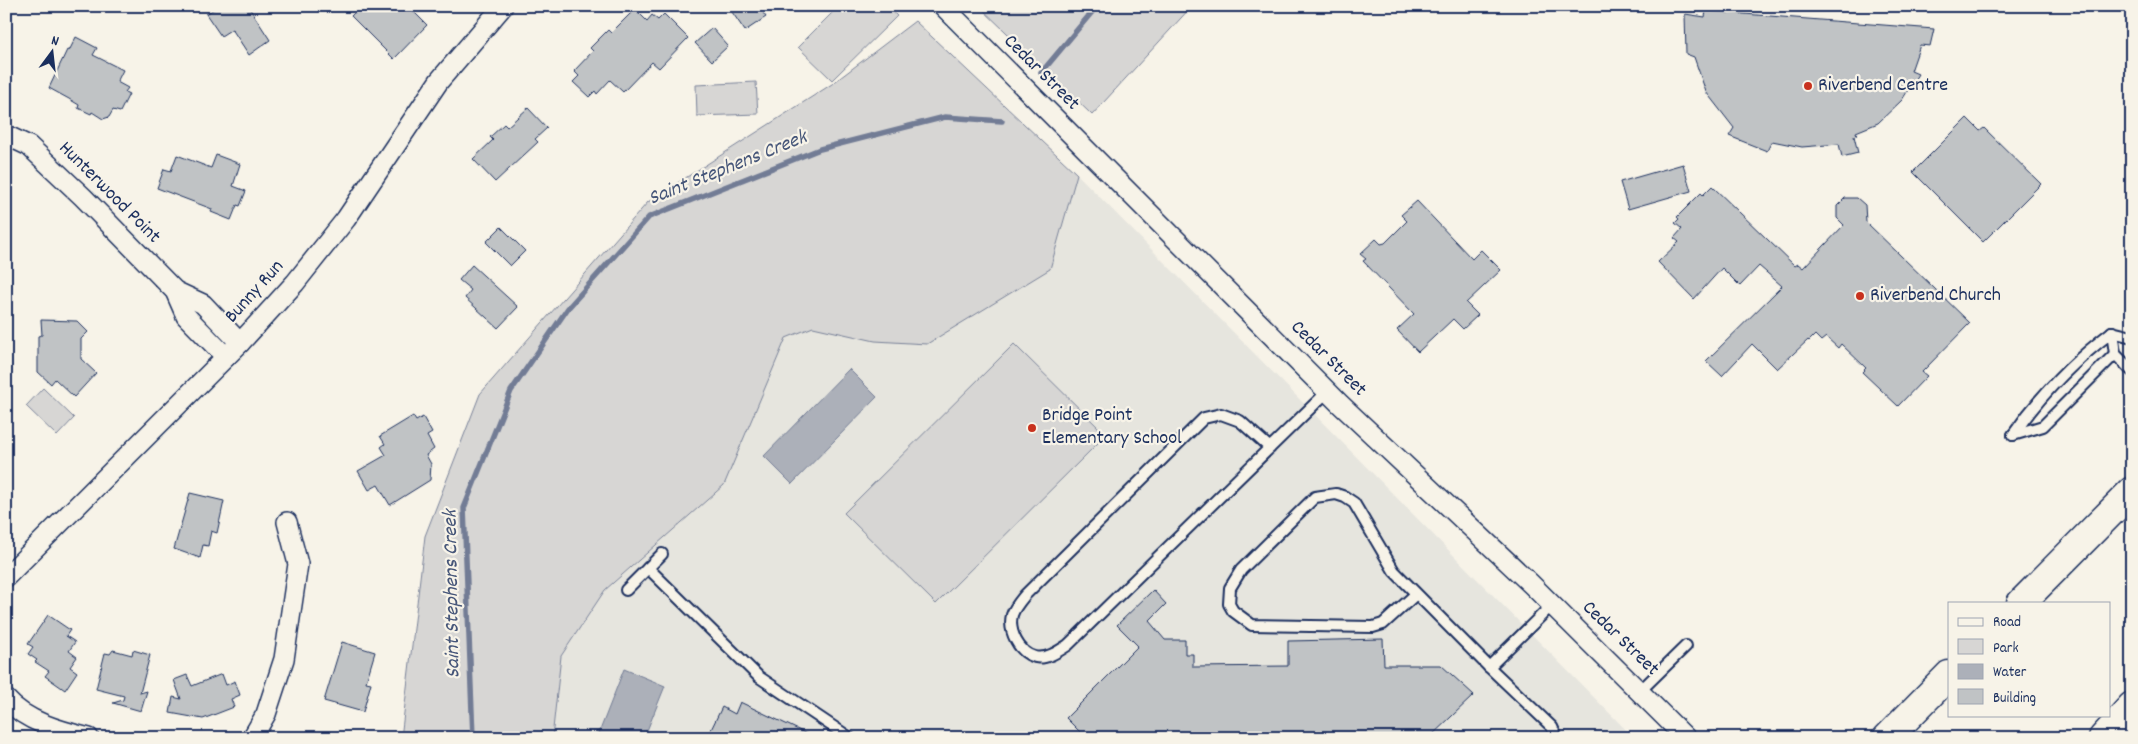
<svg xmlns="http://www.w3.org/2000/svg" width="2138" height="744" font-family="Dekko,sans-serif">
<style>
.built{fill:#e6e5de}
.green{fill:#d7d6d4;stroke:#798299}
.water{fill:#acb0b9;stroke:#727c95}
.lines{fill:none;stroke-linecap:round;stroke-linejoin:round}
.stream{stroke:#727c95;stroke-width:5.5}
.building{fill:#c0c3c5;stroke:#1b2f5e}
.service-casing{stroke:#1b2f5e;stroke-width:14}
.minor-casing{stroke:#1b2f5e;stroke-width:22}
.trunk-casing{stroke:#1b2f5e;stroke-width:31}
.service{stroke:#f7f3e8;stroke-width:10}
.minor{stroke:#f7f3e8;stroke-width:19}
.trunk{stroke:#f7f3e8;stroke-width:28}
.poi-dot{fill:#c8321e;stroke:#f7f3e8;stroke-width:2}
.labels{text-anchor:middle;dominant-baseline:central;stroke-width:4.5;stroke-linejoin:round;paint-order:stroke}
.street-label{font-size:20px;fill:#1b2f5e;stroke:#f7f3e8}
.poi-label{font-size:20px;fill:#1b2f5e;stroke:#f7f3e8;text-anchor:start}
.water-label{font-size:21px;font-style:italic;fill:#465679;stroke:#f7f3e8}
</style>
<rect width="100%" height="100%" fill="#f7f3e8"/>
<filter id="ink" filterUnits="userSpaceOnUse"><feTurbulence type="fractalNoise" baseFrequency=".02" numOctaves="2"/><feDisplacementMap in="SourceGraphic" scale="10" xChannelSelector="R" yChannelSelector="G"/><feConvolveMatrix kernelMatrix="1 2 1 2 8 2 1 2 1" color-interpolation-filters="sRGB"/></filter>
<g filter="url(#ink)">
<!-- built -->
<polygon class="built" points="1077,174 1634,738 552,738 561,656 605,590 685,519 786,338"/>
<!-- green -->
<g class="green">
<polygon points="839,6 887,6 897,16 832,80 798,47"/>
<polygon points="979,6 1192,6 1092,115"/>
<polygon points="915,21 1077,174 1050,269 927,344 875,341 813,327 786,338 724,485 605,590 561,656 552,738 401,738 425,536 480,394 648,202 832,84"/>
<polygon points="756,82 758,114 697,116 696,85"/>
<polygon points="1014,344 1106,435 936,604 844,513"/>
<polygon points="43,388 74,418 57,436 26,406"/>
</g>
<!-- water -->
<g class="water">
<polygon points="849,369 877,397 792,484 764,456"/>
<polygon points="624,669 665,686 644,738 597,738"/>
</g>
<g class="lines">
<!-- stream -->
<g class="stream">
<polyline points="1041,73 1097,6"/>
<polyline points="473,738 464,508 511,391 568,308 649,217 820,149 945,117 1002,121"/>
</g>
</g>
<!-- building -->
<g class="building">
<polygon points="219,6 248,6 270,40 249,55 232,29 221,36 206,14"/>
<polygon points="361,6 408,6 427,25 394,59 351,16"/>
<polygon points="740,6 758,6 766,17 745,31 732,12"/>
<polygon points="635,9 647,21 652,15 658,20 664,14 688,38 659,68 652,62 623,92 610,80 597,94 595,91 589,97 573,82 579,76 574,71 593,51 590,48 608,30 611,33"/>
<polygon points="1706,11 1934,29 1930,46 1920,45 1911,71 1918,74 1902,100 1878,123 1856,132 1857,135 1854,136 1858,153 1842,157 1839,144 1802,147 1772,141 1767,151 1729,136 1734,128 1706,92 1694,57 1686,54 1685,14 1705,17"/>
<polygon points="712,28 728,46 712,61 695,43"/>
<polygon points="76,37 97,48 93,55 123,70 117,82 128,88 125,92 129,94 120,112 113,110 109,117 103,119 92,112 91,114 78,108 79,105 69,99 49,88 67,50 69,51"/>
<polygon points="528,108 547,128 535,139 538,142 495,182 473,159 493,140 490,137 504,124 507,127"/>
<polygon points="1967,118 1980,131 1984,128 2041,184 1983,242 1913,172"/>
<polygon points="177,155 211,168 216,155 240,164 233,186 246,191 240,206 237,205 231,220 211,212 212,209 157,188 164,169 171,171"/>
<polygon points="1683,164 1691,191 1628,209 1620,182"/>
<polygon points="1712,186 1795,266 1798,264 1803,268 1844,225 1837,218 1837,206 1845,198 1857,198 1865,205 1866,222 1970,323 1922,372 1927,376 1898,406 1862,372 1866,368 1841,344 1838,348 1826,337 1821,341 1815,335 1809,341 1808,340 1777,369 1752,344 1722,376 1706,361 1782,286 1759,266 1740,286 1722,268 1694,299 1658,262 1679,242 1674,238 1682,229 1675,223 1679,219 1677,217 1701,193 1703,195"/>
<polygon points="1417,201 1472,259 1481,250 1501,270 1466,303 1478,315 1463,329 1453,319 1418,352 1397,330 1414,314 1363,261 1366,259 1360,254 1376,239 1381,244 1385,243 1407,221 1401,215"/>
<polygon points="501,227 525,251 510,266 486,242"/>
<polygon points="472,265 518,307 498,328 465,298 471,290 459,280"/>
<polygon points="41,320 77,321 88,332 81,339 81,359 96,373 74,397 55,379 51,384 38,372 38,336 42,335"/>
<polygon points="413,416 416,421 423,417 432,433 427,436 434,449 426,455 431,464 430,480 390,505 378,485 369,490 358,471 386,455 381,447 385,444 380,436"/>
<polygon points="190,493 224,501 217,533 211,531 208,546 203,545 200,558 174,549"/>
<polygon points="1153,590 1166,604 1149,621 1165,640 1185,640 1185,654 1193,654 1193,667 1288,666 1288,641 1383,639 1384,665 1441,665 1474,695 1429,738 1086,738 1066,718 1138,646 1117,625"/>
<polygon points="48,615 70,630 66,636 75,642 69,651 77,657 70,667 77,672 65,690 45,676 49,671 35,662 37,660 28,654 33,647 28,644"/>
<polygon points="342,642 375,652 366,682 371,683 363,712 324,701"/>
<polygon points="113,650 132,655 133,650 150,655 140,693 147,691 141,711 113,703 123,700 124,696 96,689 105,653 110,654"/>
<polygon points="222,674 226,685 235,681 240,695 231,699 234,707 203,719 170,713 173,697 181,699 174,680 187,675 192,686"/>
<polygon points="740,702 786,724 815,738 707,738 722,707 735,714"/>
</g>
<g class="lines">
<!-- service casing -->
<g class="service-casing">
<g id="service">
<polyline points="2112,332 2115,354 2132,371"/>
<polyline points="2112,332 2132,337"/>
<path d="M2013,435c26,-38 62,-75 99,-103"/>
<polyline points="2013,435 2043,426 2115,354"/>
<path d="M1270,448l-30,-27 -19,-7 -17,4 -179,177c-4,5 -11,13 -13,20 -4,16 7,38 23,42 11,3 24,-6 33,-12l260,-254"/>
<polyline points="648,568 759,677 850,738"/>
<polyline points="626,590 662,554"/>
<polyline points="1416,594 1383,624 1373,627 1252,625 1233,611 1229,604 1230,588 1241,570 1315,497 1336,494 1345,497 1354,503 1394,571 1489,667"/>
<polyline points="1552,605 1489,667 1552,727 1557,738"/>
<polyline points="1640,691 1686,646"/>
</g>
</g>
<!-- minor casing -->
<g class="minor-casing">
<g id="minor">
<polyline points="943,6 1340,404 1531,584 1686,738"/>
<polyline points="6,135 29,146 83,197 175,291 186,316 226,357"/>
<polyline points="175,291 203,304 240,343"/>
<polyline points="6,577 240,343 295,283 346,219 439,81 503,6"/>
<path d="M6,699c20,23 55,32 83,39"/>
<polyline points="252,738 266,714 284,659 298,564 287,522"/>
</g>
</g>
<!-- trunk casing -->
<g class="trunk-casing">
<g id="trunk">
<polyline points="2021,603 2132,491"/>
<polyline points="1887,738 1949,675"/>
<polyline points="2103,738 2132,706"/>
</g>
</g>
<!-- service -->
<use href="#service" class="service"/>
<!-- minor -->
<use href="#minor" class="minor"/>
<!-- trunk -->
<use href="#trunk" class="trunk"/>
</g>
</g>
<!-- markers -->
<g class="poi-dot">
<circle cx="1808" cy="86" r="5"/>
<circle cx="1860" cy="296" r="5"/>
<circle cx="1032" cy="428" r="5"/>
</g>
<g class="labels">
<!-- street labels -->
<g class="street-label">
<text transform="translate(1041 73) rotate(45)">Cedar Street</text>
<text transform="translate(109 193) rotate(45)">Hunterwood Point</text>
<text transform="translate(255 292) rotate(-48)">Bunny Run</text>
<text transform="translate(1328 359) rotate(45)">Cedar Street</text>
<text transform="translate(1620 639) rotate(44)">Cedar Street</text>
</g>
<!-- poi labels -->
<g class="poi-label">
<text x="1818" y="86">Riverbend Centre</text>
<text x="1870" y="296">Riverbend Church</text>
<text x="1042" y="416">Bridge Point<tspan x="1042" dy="23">Elementary School</tspan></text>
</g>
<!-- water labels -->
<g class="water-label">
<text transform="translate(728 169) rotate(-22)">Saint Stephens Creek</text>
<text transform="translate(453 594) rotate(-91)">Saint Stephens Creek</text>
</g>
</g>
<!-- margin -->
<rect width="2138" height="744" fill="none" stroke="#f7f3e8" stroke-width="25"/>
<rect x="12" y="12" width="2113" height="719" fill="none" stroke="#1b2f5e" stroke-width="2" filter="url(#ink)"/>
<!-- legend -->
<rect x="1948" y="602" width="162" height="115" fill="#f7f3e8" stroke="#9fa5b1"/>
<rect x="1958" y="618" width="25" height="8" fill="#f7f3e8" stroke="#9fa5b1"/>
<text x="1993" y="626" font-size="15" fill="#1b2f5e">Road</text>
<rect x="1958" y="639" width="25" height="15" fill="#d7d6d4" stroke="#9fa5b1"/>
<text x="1993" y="652" font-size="15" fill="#1b2f5e">Park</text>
<rect x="1958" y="664" width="25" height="15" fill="#acb0b9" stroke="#9fa5b1"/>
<text x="1993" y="676" font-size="15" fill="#1b2f5e">Water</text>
<rect x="1958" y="689" width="25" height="15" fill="#c0c3c5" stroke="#9fa5b1"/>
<text x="1993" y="702" font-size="15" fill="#1b2f5e">Building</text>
<!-- north arrow -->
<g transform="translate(52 52) rotate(15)" stroke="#f7f3e8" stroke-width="4" paint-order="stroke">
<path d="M0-4L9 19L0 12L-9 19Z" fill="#1b2f5e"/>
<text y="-8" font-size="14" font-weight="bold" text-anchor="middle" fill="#1b2f5e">N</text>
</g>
</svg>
